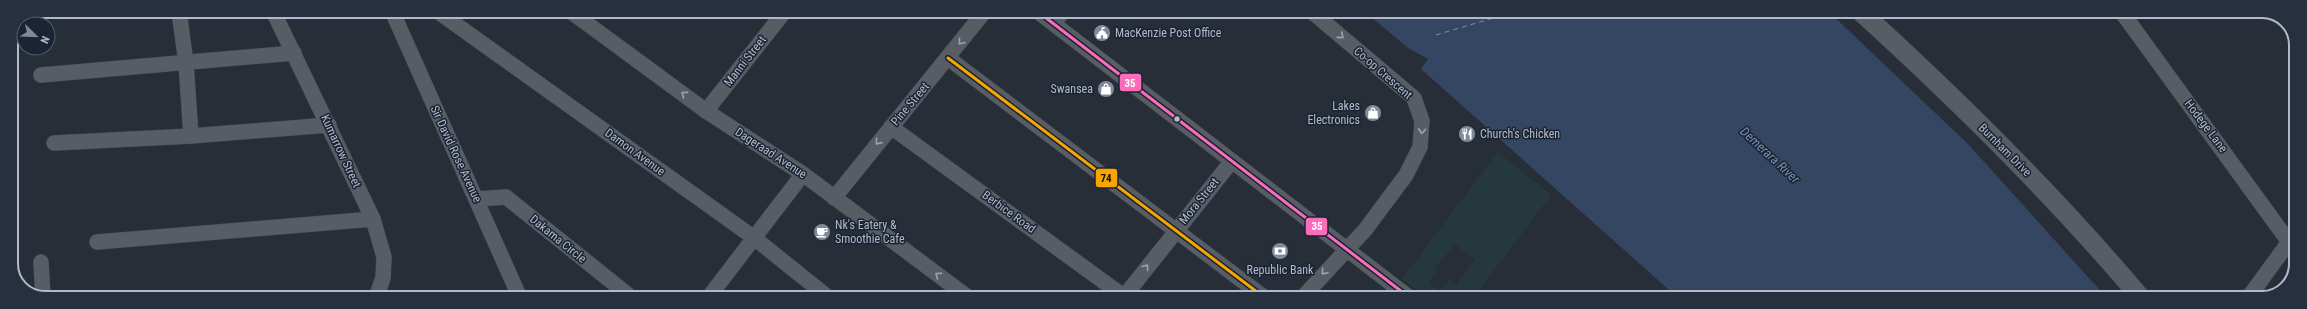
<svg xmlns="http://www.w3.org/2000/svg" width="2307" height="309" font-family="'Roboto Condensed',sans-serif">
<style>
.green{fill:#25393d;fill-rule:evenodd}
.water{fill:#344661}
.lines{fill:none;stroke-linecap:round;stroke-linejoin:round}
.ferry{stroke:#7990b2;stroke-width:1;stroke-dasharray:5 4;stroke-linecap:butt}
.minor-casing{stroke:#444950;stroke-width:16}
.tertiary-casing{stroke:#444950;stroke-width:20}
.minor{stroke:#585d65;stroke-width:15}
.tertiary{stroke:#585d65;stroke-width:19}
.bus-1-casing{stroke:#1b2432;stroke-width:6}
.bus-2-casing{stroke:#1b2432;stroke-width:6}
.bus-1{stroke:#fb6dba;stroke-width:3}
.bus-2{stroke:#f7a600;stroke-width:3}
.oneway{stroke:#9ca3b0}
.bus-dot{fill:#b2bac9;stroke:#1b2432;stroke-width:1.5}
.labels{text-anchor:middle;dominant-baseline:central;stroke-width:3;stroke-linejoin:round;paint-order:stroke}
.poi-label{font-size:12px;fill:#b2bac9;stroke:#1b2432;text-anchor:start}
.street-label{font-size:12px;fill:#b2bac9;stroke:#1b2432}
.water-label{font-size:13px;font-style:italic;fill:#7990b2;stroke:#1b2432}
.rim{fill:none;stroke:#b2bac9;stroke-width:2}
.line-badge{stroke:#1b2432;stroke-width:1.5}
.badge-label{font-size:11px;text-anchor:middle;font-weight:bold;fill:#fff}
.pale-badge-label{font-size:11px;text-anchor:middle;font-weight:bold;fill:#111}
</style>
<rect width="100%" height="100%" fill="#282e37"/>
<!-- green -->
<path class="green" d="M1498,152l53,43 -78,103h-46l-25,-19zM1455,244l20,16 -19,25 -7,-5 -9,12 -11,-9 9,-12 -3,-3z"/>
<!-- water -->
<polygon class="water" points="1364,11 1828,11 1968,144 2107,298 1678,298 1421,69 1428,59 1408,48"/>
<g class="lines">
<!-- ferry -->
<polyline class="ferry" points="1436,35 1517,11"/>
<!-- minor casing -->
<g class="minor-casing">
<g id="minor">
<polyline points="179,11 186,63 191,136"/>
<polyline points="273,11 373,219 384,257 383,278 376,298"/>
<polyline points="392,11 520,298"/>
<polyline points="437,11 753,237 829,298"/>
<polyline points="570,11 706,111 803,174 969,298"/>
<polyline points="1037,11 1410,298"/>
<polyline points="2121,11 2289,242"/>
<polyline points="1053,23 1064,11"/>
<polyline points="948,58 1265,298"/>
<polyline points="41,75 294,53"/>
<polyline points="706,111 785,11"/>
<polyline points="891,127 1126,298"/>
<polyline points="54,143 191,136 329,125"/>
<polyline points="834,198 985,11"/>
<polyline points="477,199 506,197 632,298"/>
<polyline points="97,242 373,219"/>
<polyline points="41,262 43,298"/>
<polyline points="708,298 803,174"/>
<polyline points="1123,298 1232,161"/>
<polyline points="1302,298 1365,230 1406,175 1420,147 1422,121 1414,98 1311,11"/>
<polyline points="2248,298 2289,242 2296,238"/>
</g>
</g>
<!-- tertiary casing -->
<g class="tertiary-casing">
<path id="tertiary" d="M1860,11c99,90 195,185 281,287"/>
</g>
<!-- minor -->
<use href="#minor" class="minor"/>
<!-- tertiary -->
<use href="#tertiary" class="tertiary"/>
<!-- bus-1 casing -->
<g class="bus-1-casing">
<polyline id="bus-1" points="1037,11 1410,298"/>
</g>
<!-- bus-2 casing -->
<g class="bus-2-casing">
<polyline id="bus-2" points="948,58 1265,298"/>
</g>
<!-- bus-1 -->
<use href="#bus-1" class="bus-1"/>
<!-- bus-2 -->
<use href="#bus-2" class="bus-2"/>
</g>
<!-- one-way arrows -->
<defs><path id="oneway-chevron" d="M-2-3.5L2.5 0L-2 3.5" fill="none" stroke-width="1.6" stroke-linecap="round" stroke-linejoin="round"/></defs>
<g class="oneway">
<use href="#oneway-chevron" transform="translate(1341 36) rotate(40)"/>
<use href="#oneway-chevron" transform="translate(961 42) rotate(128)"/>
<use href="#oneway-chevron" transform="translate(684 94) rotate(-144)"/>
<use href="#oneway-chevron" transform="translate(1422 131) rotate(94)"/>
<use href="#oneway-chevron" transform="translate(878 142) rotate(129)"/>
<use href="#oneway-chevron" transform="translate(1146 267) rotate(-52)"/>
<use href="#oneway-chevron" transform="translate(1324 272) rotate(131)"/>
<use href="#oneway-chevron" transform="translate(938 275) rotate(-143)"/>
</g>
<!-- icons -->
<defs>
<g id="civic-disc" transform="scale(0.9)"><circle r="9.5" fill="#828996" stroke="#1b2432"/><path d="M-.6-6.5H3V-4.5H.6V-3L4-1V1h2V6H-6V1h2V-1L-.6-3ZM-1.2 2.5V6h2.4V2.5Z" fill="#fff"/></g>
<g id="shop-disc" transform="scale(0.9)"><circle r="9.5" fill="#828996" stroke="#1b2432"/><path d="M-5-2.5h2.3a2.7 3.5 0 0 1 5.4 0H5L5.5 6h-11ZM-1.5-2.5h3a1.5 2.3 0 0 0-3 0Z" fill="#fff"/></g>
<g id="restaurant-disc" transform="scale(0.9)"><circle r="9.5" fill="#828996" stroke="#1b2432"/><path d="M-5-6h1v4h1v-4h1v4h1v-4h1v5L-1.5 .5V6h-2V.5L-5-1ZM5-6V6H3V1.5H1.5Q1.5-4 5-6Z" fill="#fff"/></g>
<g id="cafe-disc" transform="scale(0.9)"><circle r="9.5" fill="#828996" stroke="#1b2432"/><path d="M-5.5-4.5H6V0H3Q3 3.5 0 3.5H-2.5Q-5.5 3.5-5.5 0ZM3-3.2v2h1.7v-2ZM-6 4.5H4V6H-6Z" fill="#fff"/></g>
<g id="bank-disc" transform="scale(0.9)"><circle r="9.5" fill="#828996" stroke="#1b2432"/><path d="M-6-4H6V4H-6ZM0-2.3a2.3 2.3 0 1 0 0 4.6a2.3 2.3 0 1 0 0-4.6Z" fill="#fff"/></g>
</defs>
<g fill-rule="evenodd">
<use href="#civic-disc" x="1102" y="33"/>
<use href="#shop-disc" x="1106" y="89"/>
<use href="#shop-disc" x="1373" y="113"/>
<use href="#restaurant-disc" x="1467" y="134"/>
<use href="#cafe-disc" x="822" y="232"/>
<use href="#bank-disc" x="1280" y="251"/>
</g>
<!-- markers -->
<circle class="bus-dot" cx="1177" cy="119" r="3.5"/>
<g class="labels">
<!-- poi labels -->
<g class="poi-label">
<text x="1115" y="33">MacKenzie Post Office</text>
<text x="1093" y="89" text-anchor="end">Swansea</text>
<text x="1360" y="106" text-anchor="end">Lakes<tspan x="1360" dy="14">Electronics</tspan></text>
<text x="1480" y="134">Church's Chicken</text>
<text x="835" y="225">Nk's Eatery &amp;<tspan x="835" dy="14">Smoothie Cafe</tspan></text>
<text x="1280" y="270" text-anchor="middle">Republic Bank</text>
</g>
<!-- street labels -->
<g class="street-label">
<text transform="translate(745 61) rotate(-52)">Manni Street</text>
<text transform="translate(1383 73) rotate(41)">Co-op Crescent</text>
<text transform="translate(910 104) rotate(-50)">Pine Street</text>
<text transform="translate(2206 126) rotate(53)">Hodege Lane</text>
<text transform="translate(2005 150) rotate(45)">Burnham Drive</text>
<text transform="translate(341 151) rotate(65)">Kumarrow Street</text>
<text transform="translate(635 152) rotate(36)">Damon Avenue</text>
<text transform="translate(771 153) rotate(33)">Dageraad Avenue</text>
<text transform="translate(456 154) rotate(65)">Sir David Rose Avenue</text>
<text transform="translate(1199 201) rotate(-51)">Mora Street</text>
<text transform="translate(1009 212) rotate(36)">Berbice Road</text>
<text transform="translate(558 239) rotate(39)">Dakama Circle</text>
</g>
<!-- water labels -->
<g class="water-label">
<text transform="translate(1770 155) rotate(43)">Demerara River</text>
</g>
</g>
<!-- crop -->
<path d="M0 0H2307V309H0ZM45 18H2262A27 27 0 0 1 2289 45V264A27 27 0 0 1 2262 291H45A27 27 0 0 1 18 264V45A27 27 0 0 1 45 18Z" fill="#27303e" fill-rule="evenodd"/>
<path class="rim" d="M45 18H2262A27 27 0 0 1 2289 45V264A27 27 0 0 1 2262 291H45A27 27 0 0 1 18 264V45A27 27 0 0 1 45 18Z"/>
<g class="line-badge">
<rect x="1119" y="73" width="23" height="19" rx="4" fill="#fb6dba"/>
<rect x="1095" y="168" width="23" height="20" rx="4" fill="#f7a600"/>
<rect x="1305" y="217" width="23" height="19" rx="4" fill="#fb6dba"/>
</g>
<g class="badge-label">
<text x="1130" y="87">35</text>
<text x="1317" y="230">35</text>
</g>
<g class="pale-badge-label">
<text x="1106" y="182">74</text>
</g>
<!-- north arrow -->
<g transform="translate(36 36) rotate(113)"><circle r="19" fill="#1b2432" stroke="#57606e"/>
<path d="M0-3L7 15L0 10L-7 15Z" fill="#828996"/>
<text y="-6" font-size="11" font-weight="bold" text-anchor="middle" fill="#b2bac9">N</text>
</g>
</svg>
